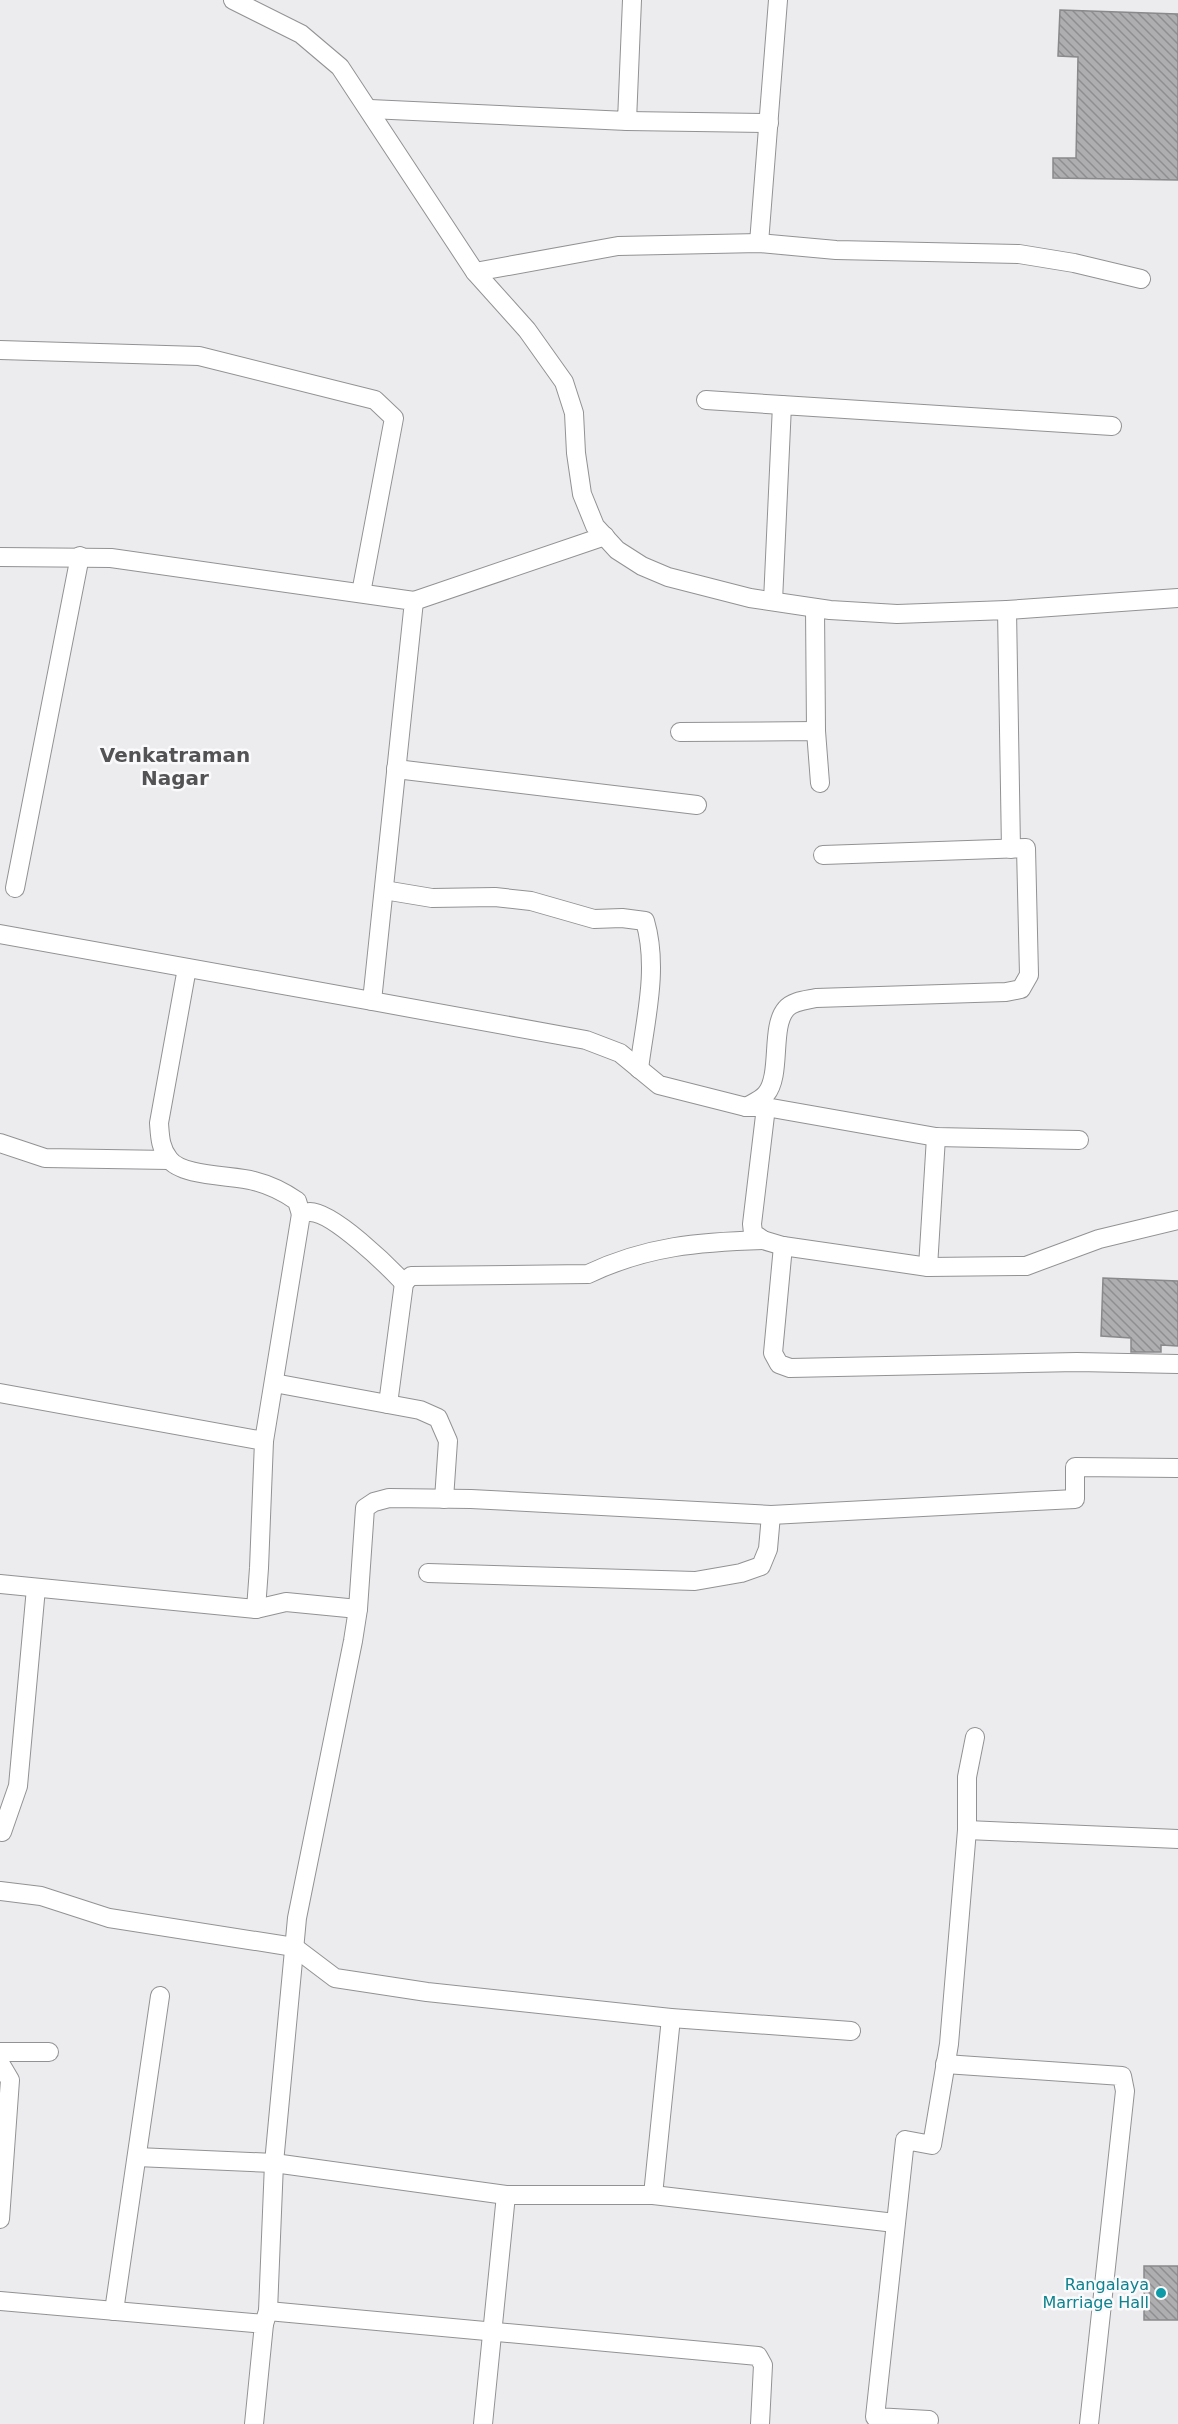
<svg xmlns="http://www.w3.org/2000/svg" width="1178" height="2424" font-family="'DejaVu Sans',sans-serif">
<style>
.building{fill:url(#building-back-hatch);stroke:#89898c;stroke-width:1.5}
.lines{fill:none;stroke-linecap:round;stroke-linejoin:round}
.street-casing{stroke:#929294;stroke-width:20}
.street{stroke:#fff;stroke-width:18}
.culture-dot{fill:#0f9aa8;stroke:#fafafd;stroke-width:2}
.labels{text-anchor:middle;dominant-baseline:central;stroke-width:5;stroke-linejoin:round;paint-order:stroke}
.culture-label{font-size:16px;fill:#0d838f;stroke:#fafafd;text-anchor:end}
.quarter-label{font-size:20px;font-weight:bold;fill:#535356;stroke:#fafafd}
</style>
<defs>
<pattern id="building-back-hatch" width="6" height="6" patternUnits="userSpaceOnUse" patternTransform="scale(1.5)"><rect width="6" height="6" fill="#aeaeb1"/><path d="M-1 5l2 2M0 0l6 6M5-1l2 2" fill="none" stroke="#8e8e91"/></pattern>
</defs>
<rect width="100%" height="100%" fill="#ececef"/>
<!-- building -->
<g class="building">
<polygon points="1060,10 1178,14 1178,180 1053,178 1053,158 1076,158 1078,57 1058,56"/>
<polygon points="1103,1278 1178,1281 1178,1346 1161,1345 1161,1352 1131,1352 1131,1338 1101,1336"/>
<rect x="1144" y="2266" width="34" height="54"/>
</g>
<g class="lines">
<!-- street casing -->
<g class="street-casing">
<g id="street">
<polyline points="233,0 301,34 340,67 475,272 527,330 564,382 574,413 576,453 582,494 595,526 617,550 642,566 668,577 750,598 830,610 897,614 1007,610 1011,849"/>
<polyline points="370,109 627,121 632,0"/>
<polyline points="627,121 769,123"/>
<polyline points="759,243 778,0"/>
<polyline points="475,272 618,246 759,243 836,250 1019,254 1074,263 1141,279"/>
<polyline points="0,350 199,356 375,400 394,418 361,593"/>
<polyline points="706,400 782,405"/>
<polyline points="0,557 111,558 414,601 372,1001 586,1040 620,1053 659,1085 746,1107 766,1107 936,1137 1079,1140"/>
<polyline points="414,601 605,536"/>
<polyline points="773,601 782,405 1112,426"/>
<polyline points="815,608 816,731"/>
<polyline points="1007,610 1178,598"/>
<polyline points="680,732 816,731 820,783"/>
<polyline points="396,769 697,805"/>
<polyline points="15,888 80,556"/>
<path d="M384,890l48,8 63,-1 36,4 63,18 28,-1 23,3c14,48 0,99 -6,148"/>
<polyline points="0,934 372,1001"/>
<path d="M187,968l-28,155c1,13 1,25 10,36 13,18 64,16 85,22 16,4 30,11 43,20l4,13"/>
<path d="M746,1107c7,-4 15,-7 20,-13 16,-19 4,-67 20,-85 6,-8 21,-9 30,-11l190,-6 15,-3 8,-14 -3,-127 -203,7"/>
<polyline points="766,1107 752,1224 753,1233 763,1240 783,1246 928,1267 1026,1266 1099,1239 1178,1220"/>
<polyline points="0,1143 45,1158 169,1160"/>
<polyline points="783,1246 773,1353 779,1364 790,1368 1077,1362 1178,1364"/>
<polyline points="928,1267 936,1137"/>
<polyline points="274,1383 420,1410 438,1418 448,1441 444,1499"/>
<polyline points="0,1393 264,1441 259,1568 256,1609 0,1584"/>
<polyline points="388,1404 404,1283"/>
<path d="M264,1441l37,-227c3,-1 6,-2 9,-2 23,0 78,54 94,71l7,-7 177,-2c59,-28 111,-32 175,-34"/>
<polyline points="428,1573 695,1581 741,1573 761,1566 768,1549 771,1515"/>
<polyline points="256,1609 286,1602 358,1609"/>
<polyline points="967,1830 1178,1839"/>
<polyline points="2,1832 18,1786 36,1588"/>
<polyline points="0,1891 41,1896 109,1918 294,1947 335,1978 427,1992 671,2018 851,2031"/>
<polyline points="0,2052 49,2052"/>
<polyline points="0,2063 10,2080 0,2219"/>
<polyline points="945,2064 1122,2076 1125,2091 1089,2424"/>
<polyline points="137,2157 274,2163 506,2195 653,2195 895,2223"/>
<polyline points="653,2195 671,2018"/>
<polyline points="0,2301 264,2324 254,2424"/>
<polyline points="114,2311 160,1996"/>
<polyline points="268,2311 274,2163 297,1918 353,1641 358,1609 365,1508 374,1502 389,1498 471,1499 771,1515 1075,1499 1075,1467 1178,1468"/>
<polyline points="264,2324 268,2311 758,2356 763,2365 760,2424"/>
<polyline points="483,2424 506,2195"/>
<polyline points="928,2424 929,2420 875,2417 905,2140 932,2145 949,2044 967,1830 967,1777 975,1737"/>
</g>
</g>
<!-- street -->
<use href="#street" class="street"/>
</g>
<!-- markers -->
<circle class="culture-dot" cx="1161" cy="2293" r="6"/>
<g class="labels">
<!-- culture labels -->
<g class="culture-label">
<text x="1149" y="2284">Rangalaya<tspan x="1149" dy="18">Marriage Hall</tspan></text>
</g>
<!-- quarter labels -->
<g class="quarter-label">
<text x="175" y="755">Venkatraman<tspan x="175" dy="23">Nagar</tspan></text>
</g>
</g>
</svg>
